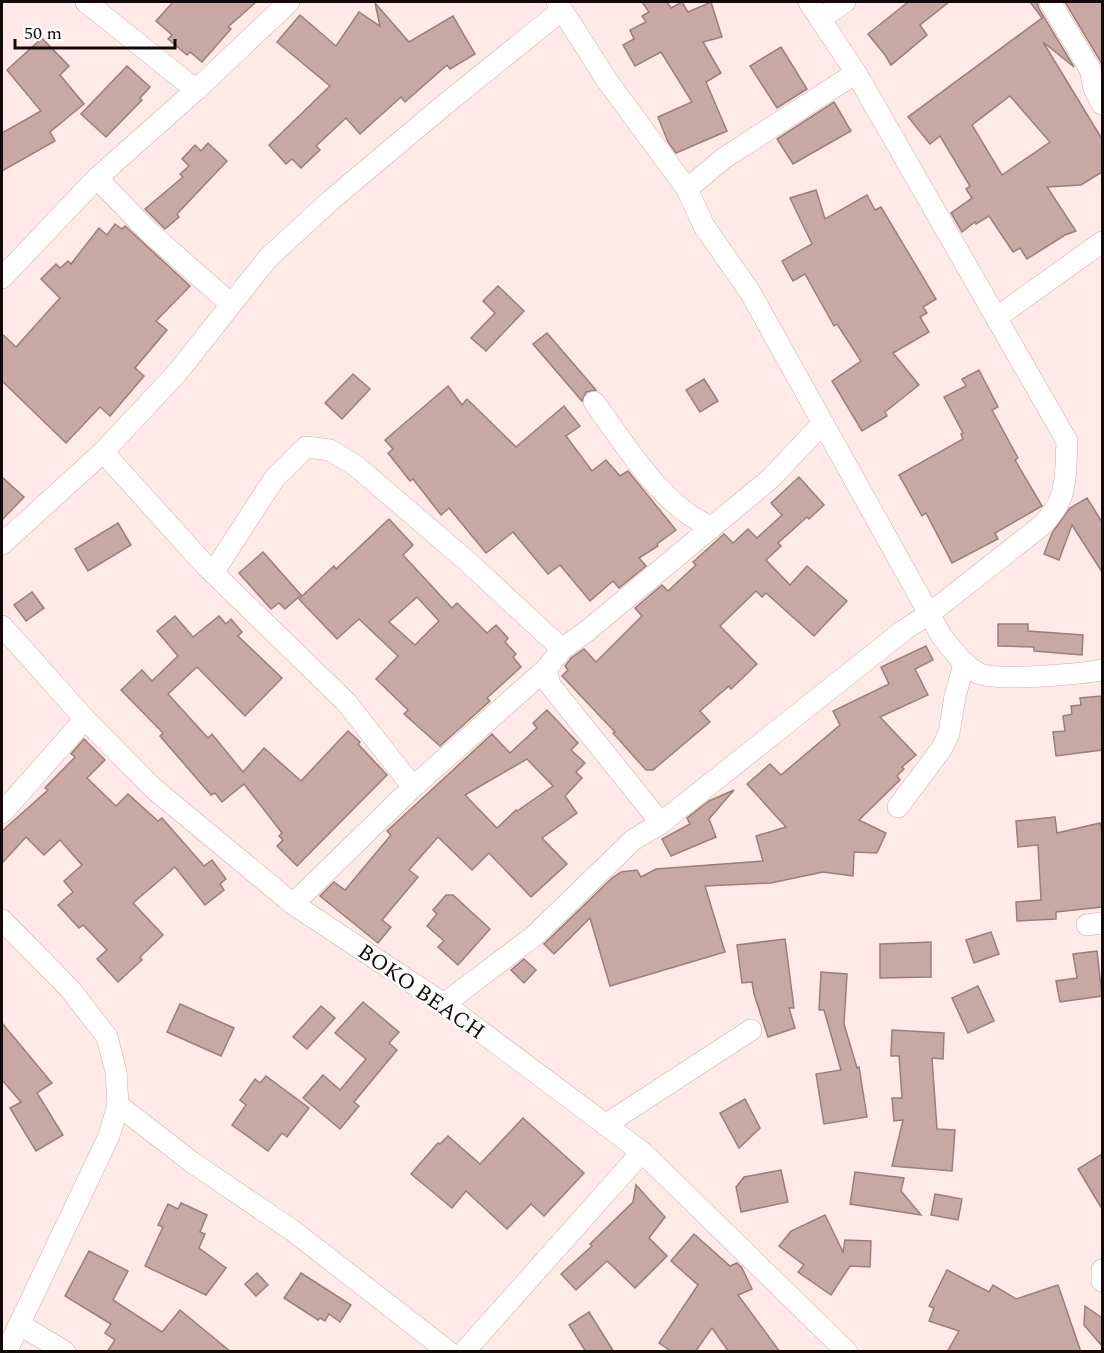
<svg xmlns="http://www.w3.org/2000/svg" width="1104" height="1353" font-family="Spectral,serif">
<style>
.building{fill:#c8a8a3;stroke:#9c7e79;stroke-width:1.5;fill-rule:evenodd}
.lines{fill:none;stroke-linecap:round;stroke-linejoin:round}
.minor-casing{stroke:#cdada8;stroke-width:22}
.minor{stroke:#fff;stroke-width:21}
.labels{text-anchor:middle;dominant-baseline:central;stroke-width:5;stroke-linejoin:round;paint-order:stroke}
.street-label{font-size:22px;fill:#140908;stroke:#fdfdfd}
</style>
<rect width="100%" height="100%" fill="#ffeae7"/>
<!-- building -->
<g class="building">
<polygon points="173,2 256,2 228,27 231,29 202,62 190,52 187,55 168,39 172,35 156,21"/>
<polygon points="642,2 667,2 671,8 682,2 688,12 711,2 722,37 703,42 721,73 706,82 727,131 676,153 668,142 658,117 692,102 661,52 635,66 623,45 634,39 630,30 646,22 642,16 649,12"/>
<polygon points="908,2 949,2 920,25 927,35 891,65 885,55 868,34"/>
<path d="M1030,2h7l2,7 35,58 -31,-25 59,97v33l-21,13 -34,2 29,44 -11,4 -38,24 -7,-11 -7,4 -24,-36 -13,8 -1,-2 -13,10 -11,-19 21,-15 -6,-9 4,-3 -30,-50 -10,8 -22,-27 134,-99zM1010,96l40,46 -48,33 -30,-50z"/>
<polygon points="1065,2 1102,2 1102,66 1101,62"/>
<polygon points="375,3 409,42 453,16 475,54 450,69 447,65 405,102 401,97 360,134 346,118 316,146 320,150 301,168 292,159 286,164 269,145 330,86 277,42 300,15 336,46 359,12 380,26"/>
<polygon points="42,38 69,66 60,75 84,104 50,132 55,141 2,171 2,133 41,111 7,70"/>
<polygon points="781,47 807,89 777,108 750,66"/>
<polygon points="127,66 150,87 140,98 142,100 106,137 81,114"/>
<polygon points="834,102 851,131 793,164 777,139"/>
<polygon points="208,143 227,161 177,214 179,217 165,229 145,209 183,177 180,174 189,166 182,159 195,145 201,151"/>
<polygon points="816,190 825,219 867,195 875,210 881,207 936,299 923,307 927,313 920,317 929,332 893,353 919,385 885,412 887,416 862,431 832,381 861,361 837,324 834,326 805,274 793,281 782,261 812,244 790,198"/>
<polygon points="115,224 122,229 125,226 190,286 156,321 167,330 135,368 144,376 110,416 100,407 66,443 2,381 2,334 16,347 60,298 41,279 56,264 60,268 68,261 71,264 99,228 107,235"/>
<polygon points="498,286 524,311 486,351 471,338 495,313 483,301"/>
<polygon points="547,333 596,390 586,392 582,401 533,344"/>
<polygon points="979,370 998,407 992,410 1018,458 1015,460 1042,506 995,533 998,539 952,563 926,513 922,516 899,475 963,439 961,434 963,433 944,397 966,386 962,379"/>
<polygon points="353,374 370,389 342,419 325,403"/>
<polygon points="704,379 718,401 700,412 686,390"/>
<polygon points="448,386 462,405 467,399 516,447 564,406 580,426 566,436 592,471 606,460 620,476 628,471 676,530 657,544 658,546 639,558 646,566 619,588 613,581 590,601 560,565 548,574 513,532 486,553 449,508 441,515 413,479 410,481 388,453 393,449 385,440"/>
<polygon points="2,477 24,497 2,520"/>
<polygon points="799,477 824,505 809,519 807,517 778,543 781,546 766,560 790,585 807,566 847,601 814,636 766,593 762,597 756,591 720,626 757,664 731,689 729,686 700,711 710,722 653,770 646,770 613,733 615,732 562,676 568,670 565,666 571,658 584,649 596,662 642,616 635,608 662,585 668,591 696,565 693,562 724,534 733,543 748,529 757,538 782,515 771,503"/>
<polygon points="1087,498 1102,522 1102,572 1072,525 1059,560 1044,554 1052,533 1070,508"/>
<path d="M389,519l24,26 -10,10 49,53 5,-5 30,30 9,-8 12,13 -3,4 11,12 -3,3 8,10 -34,31 3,3 -50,45 -36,-32 4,-4 -32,-31 22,-23 -39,-37 -22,20 -38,-40 35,-33 2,3zM417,597l22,24 -24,24 -26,-23z"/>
<polygon points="118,523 131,545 88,571 75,549"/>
<polygon points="263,552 301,595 285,609 279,603 271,609 239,573"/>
<polygon points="32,592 44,608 26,621 14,605"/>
<polygon points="175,616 193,637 219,616 226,624 231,619 242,632 238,636 282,678 245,716 197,667 168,694 208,738 212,734 243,772 264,748 301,781 348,731 360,742 358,744 387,775 297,866 277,846 283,840 279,836 282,833 244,784 222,802 215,793 211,795 160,736 163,733 121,690 142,670 152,681 178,656 157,631"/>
<polygon points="998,624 1028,624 1028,631 1083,635 1082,655 1034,651 1034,647 998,646"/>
<polygon points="926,646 933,660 915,669 928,695 880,717 916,755 902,767 904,769 897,776 900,780 859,820 886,833 877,853 854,852 853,876 823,872 771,883 705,886 725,952 610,986 590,918 554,954 544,944 612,878 621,872 637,870 641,877 656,869 763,861 756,836 786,827 747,784 770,764 781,775 840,725 833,711 889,684 881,667"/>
<polygon points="1101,696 1102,750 1056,756 1053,732 1065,731 1063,716 1072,714 1071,706 1081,705 1080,698"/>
<path d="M547,710l31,33 -7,7 14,13 -9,9 6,6 -17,18 12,17 -35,25 25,26 -36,33 -42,-44 -17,17 -34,-33 -29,33 9,7 -36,43 9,7 -13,16 -58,-47 14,-14 11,8 46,-55 -4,-4 105,-97 18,19 27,-25 -4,-5zM527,759l26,27 -36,25 -1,-1 -19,18 -32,-33z"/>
<polygon points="84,739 105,760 87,778 116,806 128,794 158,821 162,818 204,866 212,860 226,879 220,884 224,890 205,905 175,867 133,903 163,935 140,957 142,960 118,982 97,959 107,950 83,925 79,928 58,905 73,892 64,881 82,865 60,840 44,855 26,837 2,863 2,831 48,790 45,788 75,757 71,754"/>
<polygon points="734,790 709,819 716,837 671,856 662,839 690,824 687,818 709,801"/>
<polygon points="1055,817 1057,833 1100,823 1102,833 1102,907 1056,912 1056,919 1017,921 1016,902 1041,900 1038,845 1018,847 1016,821"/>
<polygon points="446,895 453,895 490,929 458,965 438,947 444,941 427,926 437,914 433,910"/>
<polygon points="991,932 999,954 974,963 966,940"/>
<polygon points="785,939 794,1008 789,1008 795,1028 768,1037 754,994 752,982 742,983 737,945"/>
<polygon points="931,942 931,977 880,978 880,944"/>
<polygon points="1097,951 1102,996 1060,1002 1056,981 1077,978 1073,954"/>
<polygon points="524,959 536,970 524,983 511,970"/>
<polygon points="821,972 847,974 844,1024 857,1068 859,1067 867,1117 824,1124 816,1074 841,1070 824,1010 819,1010"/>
<polygon points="978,986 994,1021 968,1033 952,998"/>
<polygon points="363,1002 399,1032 389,1043 397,1050 354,1102 359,1106 340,1129 303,1098 323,1075 340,1090 366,1059 335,1033"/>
<polygon points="180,1004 234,1028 221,1056 167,1032"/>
<polygon points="321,1006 335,1018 307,1049 293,1037"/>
<polygon points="2,1023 52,1083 37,1093 63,1135 36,1151 10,1108 21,1102 2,1080"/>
<polygon points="892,1030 944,1033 943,1059 932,1058 937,1129 955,1130 952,1171 892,1166 903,1120 894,1121 892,1098 902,1098 899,1056 891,1056"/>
<polygon points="266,1076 309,1108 287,1137 282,1133 268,1151 232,1125 246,1105 240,1100 255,1079 260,1083"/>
<polygon points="745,1099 760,1128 739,1148 720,1113"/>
<polygon points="523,1118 584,1173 544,1216 531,1204 507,1229 466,1191 452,1208 411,1174 438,1143 440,1144 448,1136 480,1164"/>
<polygon points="1102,1154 1102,1209 1078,1169"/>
<polygon points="781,1170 788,1202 741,1212 736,1187 744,1177"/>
<polygon points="855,1172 904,1178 901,1191 921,1215 850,1204"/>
<polygon points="636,1185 665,1217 649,1238 667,1256 635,1288 607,1261 576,1290 561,1274 592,1246 590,1244 633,1202"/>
<polygon points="935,1194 962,1199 958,1220 931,1215"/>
<polygon points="181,1203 207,1215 200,1232 205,1234 199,1248 226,1268 206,1295 145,1266 163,1227 158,1225 168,1204 178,1209"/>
<polygon points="825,1215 843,1252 845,1240 871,1241 870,1267 850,1266 831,1295 798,1272 804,1265 779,1246 791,1231"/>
<polygon points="694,1234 730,1266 737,1263 742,1268 752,1289 738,1295 780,1352 729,1352 712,1328 695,1352 672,1352 659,1343 698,1285 671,1261"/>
<polygon points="89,1251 128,1271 113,1300 162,1332 180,1310 231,1352 107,1352 115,1340 105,1333 111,1324 65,1296"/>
<polygon points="947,1270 989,1292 993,1285 1016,1299 1058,1285 1081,1352 947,1352 959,1331 929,1321 934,1308 929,1306"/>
<polygon points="257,1273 268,1285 256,1296 245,1284"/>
<polygon points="301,1273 351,1305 340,1322 329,1314 325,1321 320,1318 318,1320 284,1298"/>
<polygon points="1085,1306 1102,1318 1102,1346 1084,1325"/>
<polygon points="589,1312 614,1352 586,1352 569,1325"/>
</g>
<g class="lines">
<!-- minor casing -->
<g class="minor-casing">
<g id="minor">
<polyline points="86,2 196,90"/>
<path d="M557,2l51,80 79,107 17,37 46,66 192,345c11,13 21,28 36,36 20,9 101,1 124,-3"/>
<polyline points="1050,2 1090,69 1094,88 1102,104"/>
<polyline points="820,19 845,2"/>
<polyline points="97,178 149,232 231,304"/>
<polyline points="687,189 724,158 856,73"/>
<polyline points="2,278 97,178 196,90 289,2"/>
<polyline points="996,318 1102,242"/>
<path d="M594,402c30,41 71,109 119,125"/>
<polyline points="103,452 205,565 346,702 413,787"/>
<polyline points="2,544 103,452 177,373 268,258 331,200 443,106 562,10"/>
<polyline points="213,573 274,479 306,447 330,450 356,466 467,561 562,649"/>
<polyline points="2,626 85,719 153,788 293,904 444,1004 642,1152 847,1352"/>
<polyline points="546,669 550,685 661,823"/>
<polyline points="898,807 942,748 949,733 955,696 964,664"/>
<polyline points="2,813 85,719"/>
<polyline points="293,904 413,787 546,669 562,649 587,631 771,478 823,423"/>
<polyline points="2,920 70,989 107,1037 116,1072 118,1105 109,1136 6,1352"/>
<polyline points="1087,925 1102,923"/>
<path d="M444,1004l90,-68 99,-96 28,-17 243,-193 25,-16 112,-88c28,-27 24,-48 26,-85l-211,-368 -47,-71"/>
<polyline points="118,1105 193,1163 292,1230 449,1352"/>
<polyline points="605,1125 751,1030"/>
<polyline points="1102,1270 1102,1281"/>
<polyline points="19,1324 65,1352"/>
<polyline points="464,1352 642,1152"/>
</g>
</g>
<!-- minor -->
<use href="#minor" class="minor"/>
</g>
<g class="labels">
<!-- street labels -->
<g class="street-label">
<text transform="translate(421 992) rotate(35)">BOKO BEACH</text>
</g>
</g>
<!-- border -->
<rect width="1104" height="1353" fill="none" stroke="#140908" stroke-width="6"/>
<!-- scale -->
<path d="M15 39v9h160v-9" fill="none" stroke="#140908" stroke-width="3"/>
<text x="24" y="39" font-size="18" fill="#140908" stroke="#fdfdfd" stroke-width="4.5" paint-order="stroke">50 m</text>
</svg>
